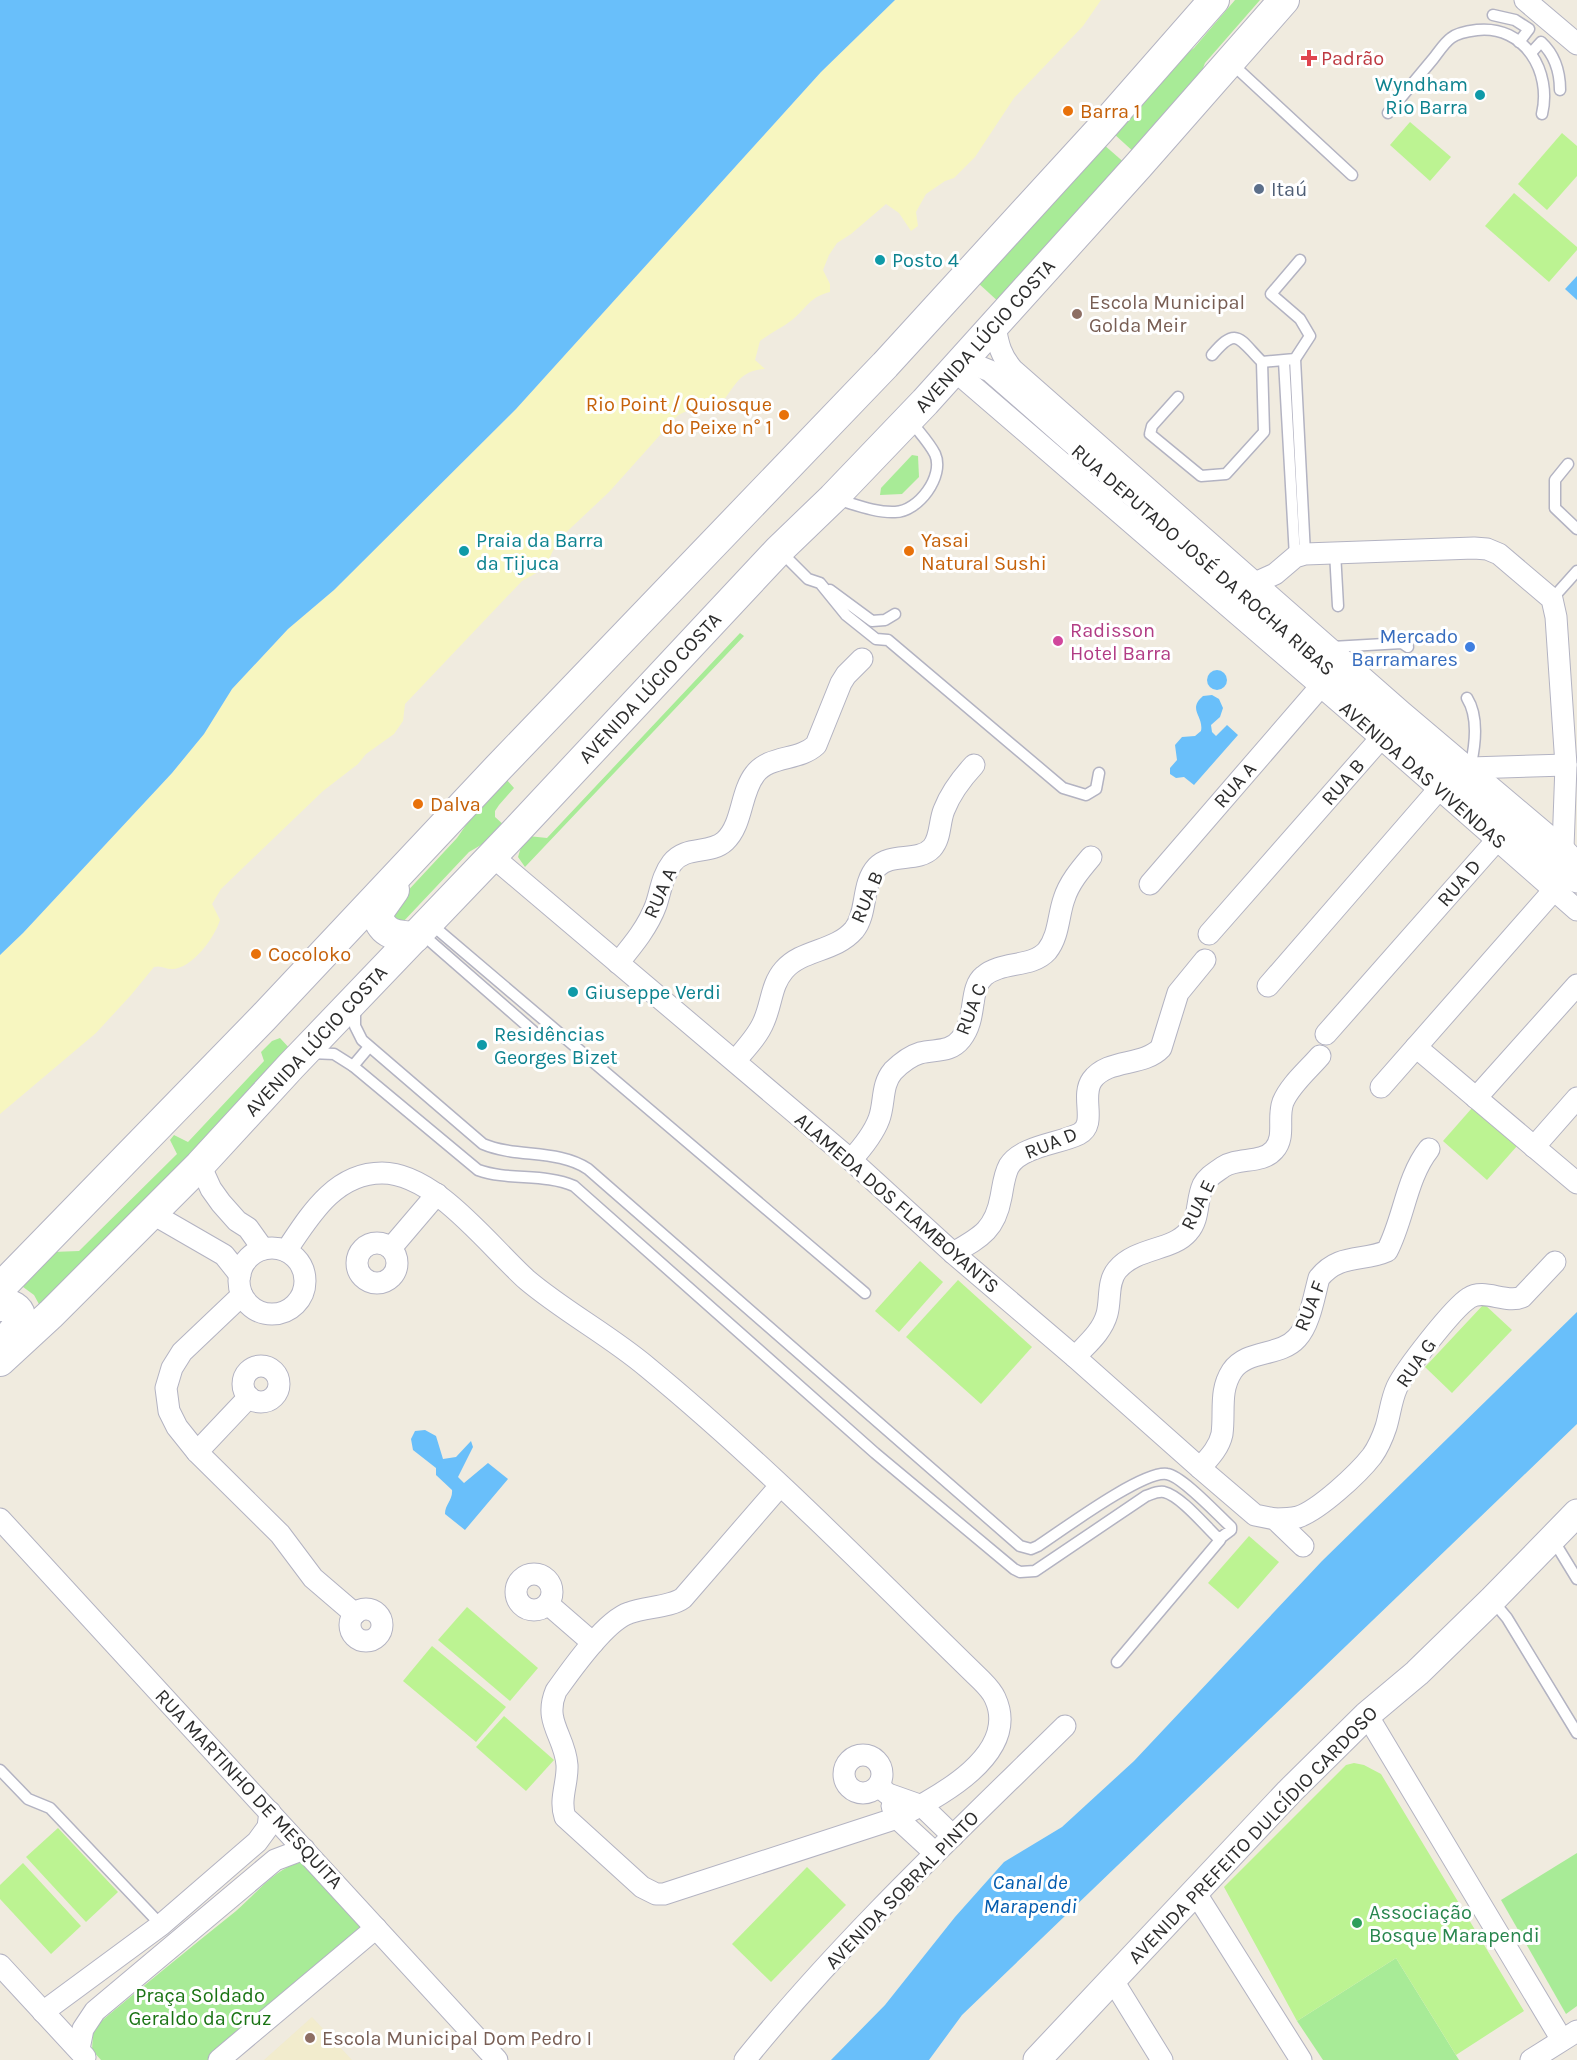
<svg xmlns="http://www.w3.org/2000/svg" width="1577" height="2060" font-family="Karla,sans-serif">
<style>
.education{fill:#f2eccd}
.green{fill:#a8eb97}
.sand{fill:#f7f6c0}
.pitch{fill:#bcf392}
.water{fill:#69bffa}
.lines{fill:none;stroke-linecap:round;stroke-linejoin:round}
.service-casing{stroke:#b3b3c2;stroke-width:13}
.minor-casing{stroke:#b3b3c2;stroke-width:23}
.tertiary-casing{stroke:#b3b3c2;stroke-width:29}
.secondary-casing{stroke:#b3b3c2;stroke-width:32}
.service{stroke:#fff;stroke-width:10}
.minor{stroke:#fff;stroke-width:21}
.tertiary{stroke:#fff;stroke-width:27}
.secondary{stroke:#fff;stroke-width:30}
.health-dot{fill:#e0444e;stroke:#fff;stroke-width:2}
.culture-dot{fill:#0f9aa8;stroke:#fff;stroke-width:2}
.food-dot{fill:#e8710a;stroke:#fff;stroke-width:2}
.service-dot{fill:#5c6f8a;stroke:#fff;stroke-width:2}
.education-dot{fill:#8d6e63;stroke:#fff;stroke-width:2}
.hotel-dot{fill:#d1479c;stroke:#fff;stroke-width:2}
.shop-dot{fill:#3f7fe0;stroke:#fff;stroke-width:2}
.leisure-dot{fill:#2e9e5b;stroke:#fff;stroke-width:2}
.labels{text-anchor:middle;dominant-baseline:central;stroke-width:6;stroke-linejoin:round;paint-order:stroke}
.health-label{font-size:20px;fill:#be3a42;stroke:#fff;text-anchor:start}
.culture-label{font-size:20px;fill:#0d838f;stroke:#fff;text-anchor:start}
.food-label{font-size:20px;fill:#c56008;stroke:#fff;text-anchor:start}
.service-label{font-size:20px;fill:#4e5e75;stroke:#fff;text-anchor:start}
.education-label{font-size:20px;fill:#785e54;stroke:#fff;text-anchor:start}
.street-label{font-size:20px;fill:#2d2d2d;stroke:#fff}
.hotel-label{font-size:20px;fill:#b23c85;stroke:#fff;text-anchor:start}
.shop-label{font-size:20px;fill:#366cbe;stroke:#fff;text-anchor:end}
.leisure-label{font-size:20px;fill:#27864d;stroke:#fff;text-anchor:start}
.park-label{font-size:20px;fill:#1a7414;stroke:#fff}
.water-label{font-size:21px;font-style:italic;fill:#005aae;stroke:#fff}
</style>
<rect width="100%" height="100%" fill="#f0ebdf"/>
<!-- education -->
<polygon class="education" points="312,2017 352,2060 264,2060"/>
<!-- green -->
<g class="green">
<polygon points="1235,0 1260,0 1205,63 1196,86 1136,154 1113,133 1172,65 1194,48"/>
<polygon points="1103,144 1127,165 1001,304 977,282"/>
<polygon points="912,455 918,456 919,477 902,494 880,495 881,488"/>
<polygon points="740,633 744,636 525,867 518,857 521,847 528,836 547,838"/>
<polygon points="506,779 514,788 499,805 495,811 495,817 505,826 498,835 469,852 402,923 397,925 388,912 457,838 475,812"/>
<polygon points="280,1038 292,1051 40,1306 34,1295 19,1284 52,1252 79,1251 177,1154 170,1140 174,1135 188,1142 264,1061 261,1052 272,1041"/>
<polygon points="1577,1853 1577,2006 1566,2014 1501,1900"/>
<path d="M302,1862l56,59 2,8 -145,131h-114l-9,-10 1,-17 6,-10c45,-38 91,-75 137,-112 20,-17 40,-44 66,-49z"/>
<polygon points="1396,1958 1459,2060 1323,2060 1297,2021"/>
</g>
<!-- sand -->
<path class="sand" d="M895,0h206l-18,26 -69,72 -39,59 -21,21 -9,3 -19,13 -10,18 2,14 -7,5 -12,-18 -13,-9 -35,30 -14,9 -8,12 -6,15 7,14v8c-21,5 -23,16 -38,28 -10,8 -22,13 -32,21l-5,19 10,9c-25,1 -30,17 -44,35l-25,3 -18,8 -69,77 -51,48 -10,21 -8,10 -18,10 -117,123 -2,17 -9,13 -28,20 -8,10 -35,27 -102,98 -9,15 8,16c-5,17 -28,49 -48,49 -7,0 -11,-4 -18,-2l-23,28 -35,38 -96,81v-159l23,-22 149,-160 32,-39 28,-45 56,-60 46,-39 182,-181 305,-337z"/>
<!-- pitch -->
<g class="pitch">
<polygon points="1410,122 1451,157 1430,181 1390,145"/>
<polygon points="1562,133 1577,146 1577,176 1547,210 1518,184"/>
<polygon points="1514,193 1577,247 1577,250 1549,282 1485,226"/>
<polygon points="1472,1108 1517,1146 1487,1180 1443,1141"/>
<polygon points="920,1261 943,1282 899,1332 875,1311"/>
<polygon points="958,1280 1032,1347 981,1404 906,1337"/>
<polygon points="1484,1304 1512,1330 1452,1393 1425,1367"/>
<polygon points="1249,1536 1279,1562 1238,1609 1208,1583"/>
<polygon points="467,1607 538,1668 510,1701 438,1640"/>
<polygon points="432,1646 506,1707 476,1742 403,1681"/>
<polygon points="504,1716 554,1760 526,1791 476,1747"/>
<polygon points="1354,1763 1364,1765 1381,1774 1524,2011 1456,2055 1396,1958 1297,2021 1224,1887 1346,1765"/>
<polygon points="58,1828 118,1892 86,1922 26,1857"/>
<polygon points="23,1863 81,1926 51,1954 0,1899 0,1885"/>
<polygon points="807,1867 846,1905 771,1982 732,1944"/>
</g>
<!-- water -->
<g class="water">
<polygon points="0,0 895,0 821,72 516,409 334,590 288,629 232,689 204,734 172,773 23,933 0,955"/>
<polygon points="1577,276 1577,300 1565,289"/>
<circle cx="1217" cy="680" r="10"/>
<path d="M1212,695l7,4 4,9 -3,9 -9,8 1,7 4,4 11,-11 11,10 -44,50 -10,-8 -8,1 -6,-4v-6l7,-8 -2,-15 7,-8 13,-1 6,-5c3,-15 -14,-21 2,-35z"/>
<polygon points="1577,1312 1577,1424 962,2015 929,2060 831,2060 885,2005 955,1917 1004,1862 1062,1827 1134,1761 1322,1561"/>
<path d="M425,1430l11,6 7,23 13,-2 15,-16 2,6 -15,30 6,6 24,-20 20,16 -43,51 -20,-16c0,-10 8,-14 7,-24l-16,-15v-7l-23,-18 -2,-11 4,-8z"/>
</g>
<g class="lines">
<!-- service casing -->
<g class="service-casing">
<g id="service">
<polyline points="1493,15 1515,20 1529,29 1519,42"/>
<path d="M1531,53l10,-11c14,13 19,29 19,48"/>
<polyline points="1230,62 1352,175"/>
<path d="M1388,113c15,-18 30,-36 45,-54 5,-6 11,-16 18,-21 6,-5 18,-7 26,-8 48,-5 75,42 65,84"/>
<polyline points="1295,359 1305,554"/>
<polyline points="1284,361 1295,557"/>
<polyline points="1262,362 1295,359 1310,336 1300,319 1271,294 1300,260"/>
<path d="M1178,397l-26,29 -2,8 51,42 25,-2 38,-42 -2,-70c-23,-23 -25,-37 -50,-7"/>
<polyline points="1568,464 1555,480 1555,508 1577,529"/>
<path d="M836,499c18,5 40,14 59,13 23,0 50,-36 40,-58 -6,-12 -17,-23 -25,-34"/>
<polyline points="781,552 808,579 820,583 846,615 876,639 888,640 1063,788 1086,795 1096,789 1099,773"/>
<polyline points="1335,552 1338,606"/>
<polyline points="830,590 872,621 885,620 895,614"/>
<polyline points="1552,599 1577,571"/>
<polyline points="1332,647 1402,643 1408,647"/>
<path d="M1467,698c12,19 8,49 3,70"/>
<polyline points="431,924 865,1293"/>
<polyline points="422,934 533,1031"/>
<path d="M311,1053l23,1 19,12 125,104c31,11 66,3 96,16l301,267 139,116 6,3 15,-1 111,-75c6,-2 11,-5 18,-4 17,4 42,35 55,47l12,-9v-3c-13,-12 -49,-51 -64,-53 -24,-4 -106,57 -129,72l-7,3 -11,-3 -432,-377c-30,-20 -72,-11 -105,-25l-121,-104 -7,-14v-18"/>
<polyline points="353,1066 369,1047"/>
<polyline points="1552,1538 1577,1579"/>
<polyline points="1492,1600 1507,1618 1577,1733"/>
<polyline points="1117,1662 1220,1540"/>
<polyline points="0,1770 28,1799 50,1808 161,1925"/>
</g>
</g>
<!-- minor casing -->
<g class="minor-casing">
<g id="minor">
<polyline points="1525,0 1577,44"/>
<path d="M995,326c3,19 6,30 18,44l389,342 161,136 14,15"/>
<polyline points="963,360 990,371 1548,862 1567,878 1577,882"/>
<polyline points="954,370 1381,738 1577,910"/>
<polyline points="1255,583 1275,574 1295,557 1305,554 1474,548 1487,549 1499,554 1552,599 1556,617 1566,765 1563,848 1556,854"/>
<polyline points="1470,768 1566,765"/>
<polyline points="492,856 851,1160 953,1253 1075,1357 1200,1468 1255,1515 1275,1519 1303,1546"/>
<polyline points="1150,884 1321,686"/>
<polyline points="1209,934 1381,738"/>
<path d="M618,963c14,-17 30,-36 38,-58 5,-15 6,-29 16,-42 14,-18 38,-8 53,-22 18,-17 15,-48 30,-67 14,-19 44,-13 61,-29l25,-62 5,-8 16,-16"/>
<polyline points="1268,986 1439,789"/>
<polyline points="1326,1034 1497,840"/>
<polyline points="1416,1047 1577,1183"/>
<path d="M735,1061c11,-13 23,-25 29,-40 8,-18 7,-36 20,-51 18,-21 51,-18 70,-40 14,-17 7,-46 23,-63 14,-15 41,-4 55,-19 9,-10 7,-26 12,-38 7,-18 17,-31 30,-45"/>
<polyline points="1381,1087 1554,890"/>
<polyline points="1476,1098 1577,985"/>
<polyline points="1534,1147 1577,1098"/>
<path d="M851,1160c11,-12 22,-25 28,-41 6,-16 2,-34 14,-48 7,-7 17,-15 27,-18 16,-4 30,0 41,-14 17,-21 7,-50 23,-63 17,-15 48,-8 63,-25 12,-15 11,-35 17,-52 5,-16 16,-29 27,-42"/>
<polyline points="200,1165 211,1189 221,1203 237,1221 248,1228 263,1249"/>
<polyline points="153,1214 224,1255 240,1275"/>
<circle cx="377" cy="1263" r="20"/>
<polyline points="391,1248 437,1194"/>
<circle cx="272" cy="1281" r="33"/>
<path d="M286,1251c23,-34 48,-78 96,-78 53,0 107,73 145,107 38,32 82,55 120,87 118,97 225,207 334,313 5,5 11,11 14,18 26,56 -58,100 -98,120l-233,76h-8l-14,-7 -77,-70c-6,-18 3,-34 2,-52 -2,-29 -24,-43 -11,-74 15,-21 49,-70 73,-78 16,-6 42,-6 54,-15l97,-112"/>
<path d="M953,1253c28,-16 42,-23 48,-56 2,-10 3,-22 8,-31 12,-20 50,-22 70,-32 19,-10 1,-37 13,-54 16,-22 51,-13 69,-32l17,-55 27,-33"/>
<polyline points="242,1295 182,1352 172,1368 166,1388 169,1411 177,1427 197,1452 280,1534 313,1578 355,1614"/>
<path d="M1075,1357c12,-13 27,-25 32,-43 4,-14 0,-32 10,-44 19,-23 55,-19 71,-38 12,-13 8,-32 15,-47 4,-8 13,-13 20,-18 15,-10 39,-3 51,-17 12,-13 3,-32 9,-48 7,-17 25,-32 37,-46"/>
<circle cx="261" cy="1384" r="18"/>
<polyline points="197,1452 249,1397"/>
<path d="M1200,1468c9,-10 19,-20 22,-34 3,-23 -3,-43 10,-63 15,-22 48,-14 65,-33 13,-14 17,-42 22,-60 20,-25 44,-16 68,-27 17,-32 19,-73 42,-102"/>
<polyline points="0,1519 497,2060"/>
<path d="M1275,1519c7,0 15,0 23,-2 21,-7 60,-43 74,-61 5,-7 11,-20 14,-29 4,-13 5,-27 11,-40 8,-17 56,-79 72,-89 15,-10 37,6 53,-1l33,-35"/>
<circle cx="534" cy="1592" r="18"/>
<polyline points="548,1604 593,1643"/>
<circle cx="366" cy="1625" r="16"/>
<polyline points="1367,1715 1562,2040"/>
<circle cx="863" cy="1774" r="19"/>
<polyline points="878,1786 888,1794 922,1806 953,1836"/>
<polyline points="892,1806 897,1818 935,1853"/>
<polyline points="1195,1892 1301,2060"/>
<polyline points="0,1965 85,2057"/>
<polyline points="1112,1979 1162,2060"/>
<polyline points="43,2012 161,1925 257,1842 268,1827 270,1812"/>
<polyline points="79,2049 83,2029 95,2011 275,1860 304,1849"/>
<polyline points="219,2060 376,1928"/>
<path d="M745,2060c97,-120 210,-226 320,-334"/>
<polyline points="1531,2060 1577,2031"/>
</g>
</g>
<!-- tertiary casing -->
<g class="tertiary-casing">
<polyline id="tertiary" points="1037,2060 1289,1792 1367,1715 1417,1673 1492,1600 1577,1513"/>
</g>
<!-- secondary casing -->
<g class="secondary-casing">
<g id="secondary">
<path d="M394,890l-17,24c5,21 20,22 38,23"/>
<polyline points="0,1288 263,1018 498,768 885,365 1099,131 1214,0"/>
<path d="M0,1306c5,-1 9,-2 14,1 17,11 -6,30 -14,39"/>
<polyline points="0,1361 51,1314 200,1165 291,1066 517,830 779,550 833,498 925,402 1138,166 1284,0"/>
</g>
</g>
<!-- service -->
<use href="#service" class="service"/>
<!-- minor -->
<use href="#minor" class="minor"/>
<!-- tertiary -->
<use href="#tertiary" class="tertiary"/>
<!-- secondary -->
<use href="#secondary" class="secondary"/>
</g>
<!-- markers -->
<path class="health-dot" d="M1306 49h6v6h6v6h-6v6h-6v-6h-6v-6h6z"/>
<g class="culture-dot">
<circle cx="1480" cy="95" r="6"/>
<circle cx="880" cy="260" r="6"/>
<circle cx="464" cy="551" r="6"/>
<circle cx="573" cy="992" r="6"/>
<circle cx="482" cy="1045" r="6"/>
</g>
<g class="food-dot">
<circle cx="1068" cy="111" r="6"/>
<circle cx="784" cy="415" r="6"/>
<circle cx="909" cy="551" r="6"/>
<circle cx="418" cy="804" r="6"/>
<circle cx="256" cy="954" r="6"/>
</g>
<circle class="service-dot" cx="1259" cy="189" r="6"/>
<g class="education-dot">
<circle cx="1077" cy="314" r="6"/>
<circle cx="310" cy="2038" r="6"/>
</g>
<circle class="hotel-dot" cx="1058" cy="641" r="6"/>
<circle class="shop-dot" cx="1470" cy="647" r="6"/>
<circle class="leisure-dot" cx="1357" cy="1923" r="6"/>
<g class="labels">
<!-- health labels -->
<g class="health-label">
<text x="1321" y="58">Padrão</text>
</g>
<!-- culture labels -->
<g class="culture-label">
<text x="1468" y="84" text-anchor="end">Wyndham<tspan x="1468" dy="23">Rio Barra</tspan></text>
<text x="892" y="260">Posto 4</text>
<text x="476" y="540">Praia da Barra<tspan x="476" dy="23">da Tijuca</tspan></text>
<text x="585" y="992">Giuseppe Verdi</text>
<text x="494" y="1034">Residências<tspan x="494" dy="23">Georges Bizet</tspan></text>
</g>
<!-- food labels -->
<g class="food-label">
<text x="1080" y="111">Barra 1</text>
<text x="772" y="404" text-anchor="end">Rio Point / Quiosque<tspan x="772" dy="23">do Peixe n° 1</tspan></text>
<text x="921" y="540">Yasai<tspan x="921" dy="23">Natural Sushi</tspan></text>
<text x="430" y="804">Dalva</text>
<text x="268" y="954">Cocoloko</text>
</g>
<!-- service labels -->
<g class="service-label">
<text x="1271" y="189">Itaú</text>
</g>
<!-- education labels -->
<g class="education-label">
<text x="1089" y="302">Escola Municipal<tspan x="1089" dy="23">Golda Meir</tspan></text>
<text x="322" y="2038">Escola Municipal Dom Pedro I</text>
</g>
<!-- street labels -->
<g class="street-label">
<text transform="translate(985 336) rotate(-48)">AVENIDA LÚCIO COSTA</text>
<text transform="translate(1203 560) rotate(41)">RUA DEPUTADO JOSÉ DA ROCHA RIBAS</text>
<text transform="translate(650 688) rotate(-47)">AVENIDA LÚCIO COSTA</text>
<text transform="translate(1423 775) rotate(41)">AVENIDA DAS VIVENDAS</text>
<text transform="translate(1343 782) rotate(-49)">RUA B</text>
<text transform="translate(1235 785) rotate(-49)">RUA A</text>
<text transform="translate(1459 883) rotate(-49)">RUA D</text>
<text transform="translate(660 893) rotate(-66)">RUA A</text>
<text transform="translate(867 897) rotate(-67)">RUA B</text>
<text transform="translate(971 1009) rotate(-69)">RUA C</text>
<text transform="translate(316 1041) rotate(-47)">AVENIDA LÚCIO COSTA</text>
<text transform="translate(1051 1143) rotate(-22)">RUA D</text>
<text transform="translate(897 1203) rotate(41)">ALAMEDA DOS FLAMBOYANTS</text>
<text transform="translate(1198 1205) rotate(-64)">RUA E</text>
<text transform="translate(1310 1306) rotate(-68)">RUA F</text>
<text transform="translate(1416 1363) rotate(-55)">RUA G</text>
<text transform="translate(249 1789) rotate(47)">RUA MARTINHO DE MESQUITA</text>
<text transform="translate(1253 1835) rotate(-46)">AVENIDA PREFEITO DULCÍDIO CARDOSO</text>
<text transform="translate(902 1890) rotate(-46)">AVENIDA SOBRAL PINTO</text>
</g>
<!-- hotel labels -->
<g class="hotel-label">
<text x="1070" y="630">Radisson<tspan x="1070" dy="23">Hotel Barra</tspan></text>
</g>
<!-- shop labels -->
<g class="shop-label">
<text x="1458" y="636">Mercado<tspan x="1458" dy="23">Barramares</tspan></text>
</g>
<!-- leisure labels -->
<g class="leisure-label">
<text x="1369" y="1912">Associação<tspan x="1369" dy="23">Bosque Marapendi</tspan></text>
</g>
<!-- park labels -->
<g class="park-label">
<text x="200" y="1995">Praça Soldado<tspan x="200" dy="23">Geraldo da Cruz</tspan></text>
</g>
<!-- water labels -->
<g class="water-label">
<text x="1030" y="1882">Canal de<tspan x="1030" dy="24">Marapendi</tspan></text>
</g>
</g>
</svg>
